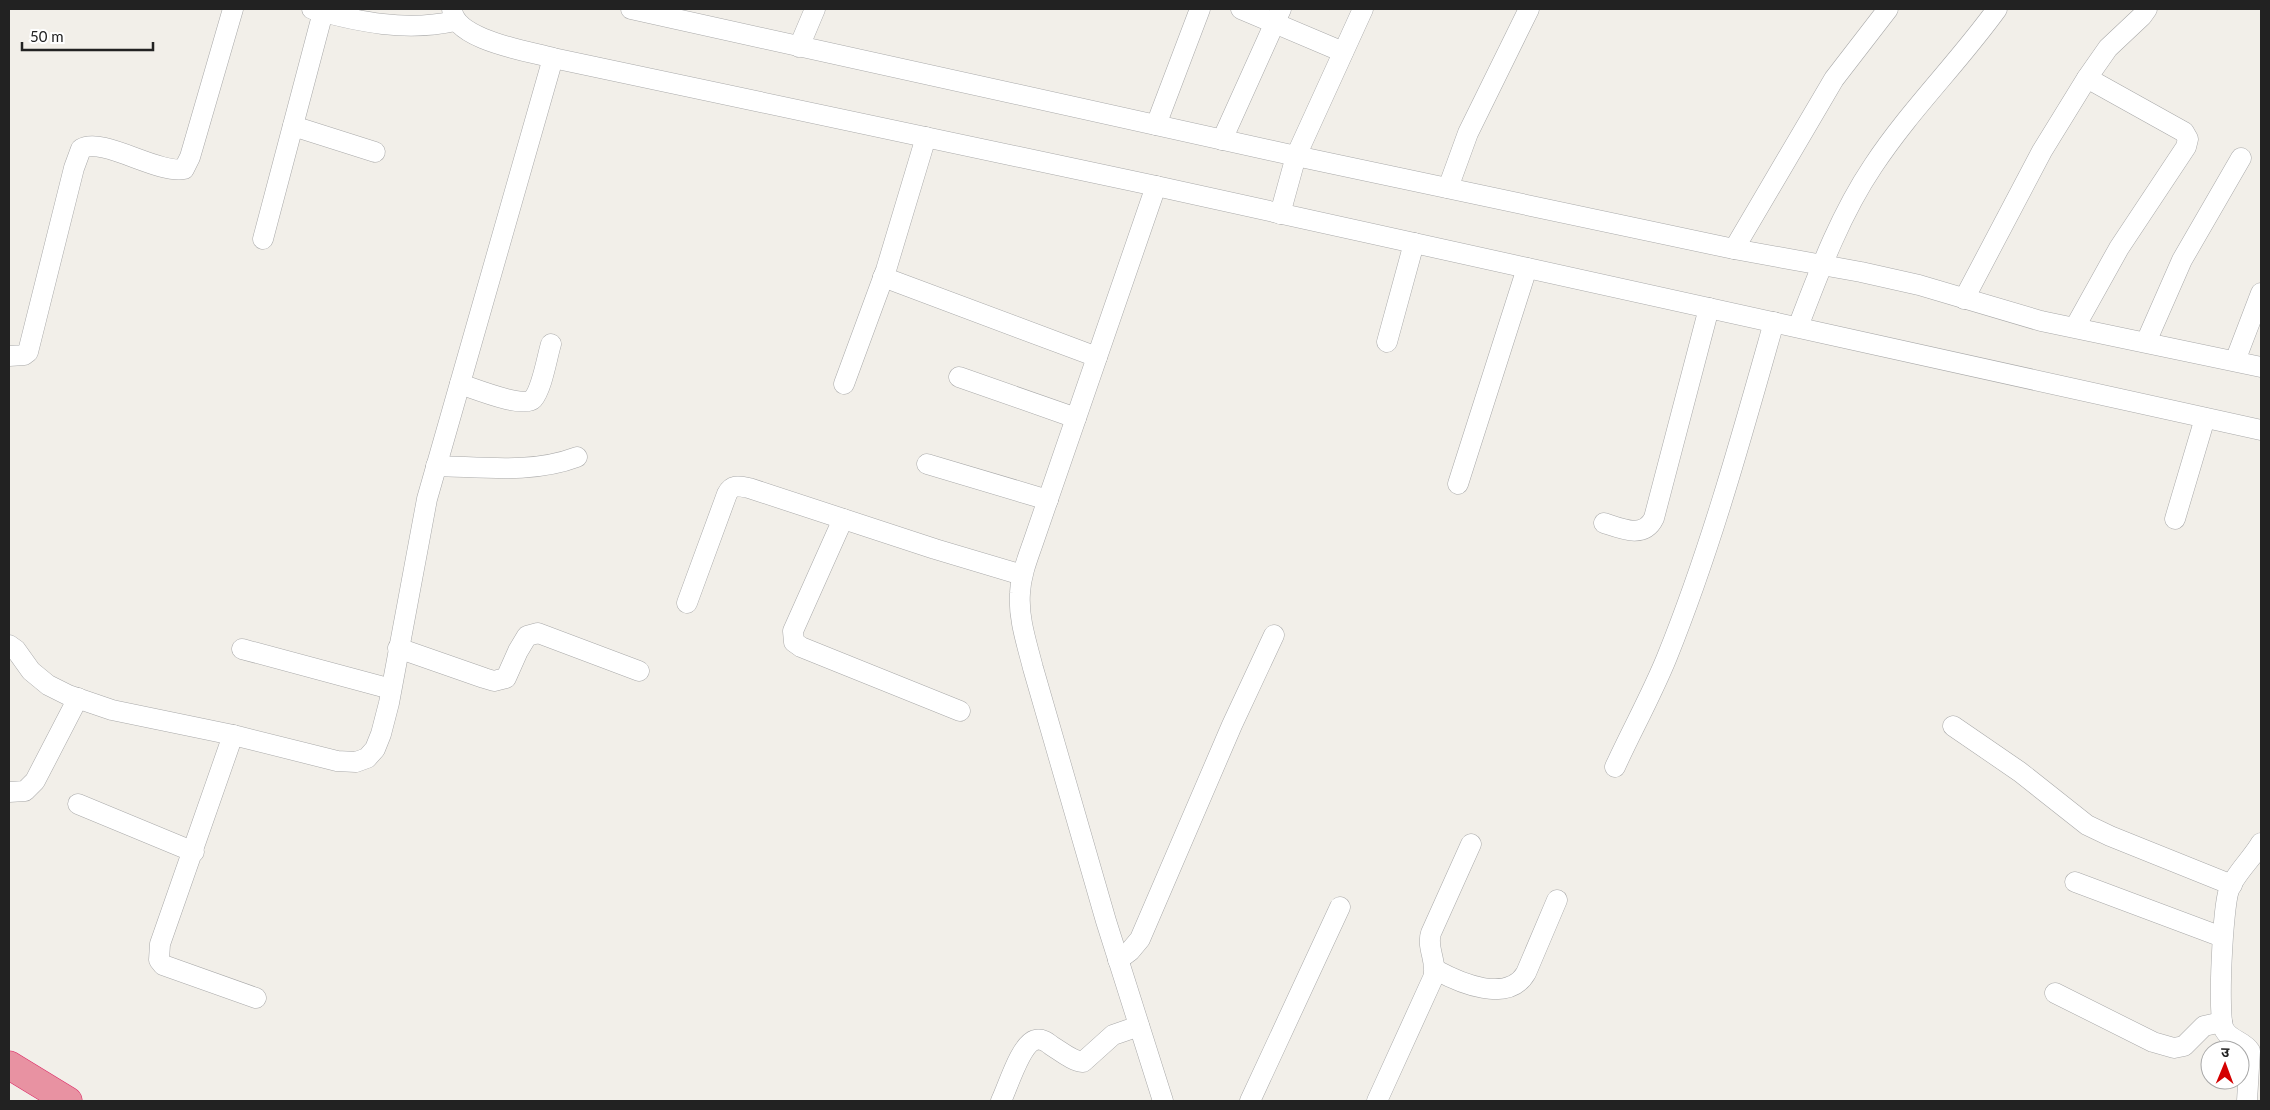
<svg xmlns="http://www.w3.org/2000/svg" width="2270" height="1110" font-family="Lato,'Noto Sans Devanagari',sans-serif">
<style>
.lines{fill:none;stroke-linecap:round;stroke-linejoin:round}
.minor-casing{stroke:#a9a9a9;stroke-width:21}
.highway-casing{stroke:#dc2a67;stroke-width:29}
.minor{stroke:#fff;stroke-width:20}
.highway{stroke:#e892a2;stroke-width:28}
</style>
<rect width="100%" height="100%" fill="#f2efe9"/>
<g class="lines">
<!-- minor casing -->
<g class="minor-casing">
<g id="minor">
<path d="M312,9c47,13 94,23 143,12"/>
<path d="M452,9c2,31 76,42 101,49l603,128 1105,244"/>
<polyline points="631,9 1296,156 1734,249 1861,272 1919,285 2041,321 2261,367"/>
<polyline points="1241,9 1343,52"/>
<polyline points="799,47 815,9"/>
<polyline points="1156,125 1200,9"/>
<polyline points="293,126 375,152"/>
<polyline points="1222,140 1281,9"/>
<path d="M1156,186l-121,351c-6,18 -14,36 -15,56 -2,25 7,51 13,75l73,253 57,180"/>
<polyline points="1448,188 1468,133 1529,9"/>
<polyline points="1280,214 1296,156 1363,9"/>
<polyline points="263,239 323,12"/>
<polyline points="1734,249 1834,79 1888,9"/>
<polyline points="883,277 1097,357"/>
<polyline points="1964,299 2042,151 2087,78 2108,48 2142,16 2147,9"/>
<path d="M1798,327c21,-55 42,-112 75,-161 37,-56 85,-103 124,-157"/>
<polyline points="2075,327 2119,248 2186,147 2188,139 2184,132 2087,78"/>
<polyline points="1387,342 1414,243"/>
<polyline points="2146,342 2182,260 2241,158"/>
<path d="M9,356l15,-1 4,-3 46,-184 7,-19c21,-13 76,25 103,20l6,-12 43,-148"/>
<polyline points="2235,361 2261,293"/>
<polyline points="959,377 1076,418"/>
<path d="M460,384c13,4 64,25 73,15 9,-10 14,-42 18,-55"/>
<polyline points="844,384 886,270 926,137"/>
<polyline points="927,464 1048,500"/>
<path d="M436,466c48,1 96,8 141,-9"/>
<polyline points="1458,484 1527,268"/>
<polyline points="843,519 793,631 794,642 801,647 960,711"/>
<polyline points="2175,519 2205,418"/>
<path d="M1604,523c18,6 40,16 50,-5l55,-210"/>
<path d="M687,603l40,-109c5,-10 12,-8 22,-6l186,61 87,26"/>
<polyline points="9,645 16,650 31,671 48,685 68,695 112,710 233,735 337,761 356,762 367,758 375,749 381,734 389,703 427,499 553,58"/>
<polyline points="398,648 484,678 494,681 506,678 518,651 527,636 538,633 639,671"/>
<polyline points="242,649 391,689"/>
<polyline points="1953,726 2020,772 2087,825 2110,836 2232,885"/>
<polyline points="233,735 160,944 159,960 163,965 256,998"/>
<path d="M1615,767c17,-37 37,-73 52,-110 44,-109 75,-222 107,-335"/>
<polyline points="9,792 25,791 35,781 78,698"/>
<polyline points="78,804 194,852"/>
<polyline points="2075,882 2222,937"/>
<polyline points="1118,960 1130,951 1140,939 1232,725 1274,635"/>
<path d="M1436,970c24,13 72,34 90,3l31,-73"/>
<polyline points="2055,993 2153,1042 2174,1048 2184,1046 2204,1026 2222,1022"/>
<path d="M1001,1101c7,-14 19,-56 34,-61 7,-2 12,2 17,6 10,6 20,15 31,16l30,-27 26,-9"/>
<polyline points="1250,1101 1340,907"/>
<path d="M1377,1101l56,-123c5,-16 -7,-30 -2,-45l40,-89"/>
<path d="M2247,1101l3,-50c-6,-10 -21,-11 -26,-22 -7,-13 -1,-123 5,-139 5,-15 23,-31 32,-47"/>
</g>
</g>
<!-- highway casing -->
<g class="highway-casing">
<polyline id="highway" points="9,1065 68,1101"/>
</g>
<!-- minor -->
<use href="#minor" class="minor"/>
<!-- highway -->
<use href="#highway" class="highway"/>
</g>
<!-- border -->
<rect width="2270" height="1110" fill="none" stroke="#222222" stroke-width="20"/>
<!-- north arrow -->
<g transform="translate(2225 1065) rotate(1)"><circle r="24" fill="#ffffff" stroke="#a7a7a7"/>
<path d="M0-4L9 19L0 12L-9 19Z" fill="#d40000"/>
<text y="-8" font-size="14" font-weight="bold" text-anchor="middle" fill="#222222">उ</text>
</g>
<!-- scale -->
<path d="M22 42v8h131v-8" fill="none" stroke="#222222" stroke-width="2.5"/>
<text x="30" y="42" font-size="15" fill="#222222" stroke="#ffffff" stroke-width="4" paint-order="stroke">50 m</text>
</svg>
